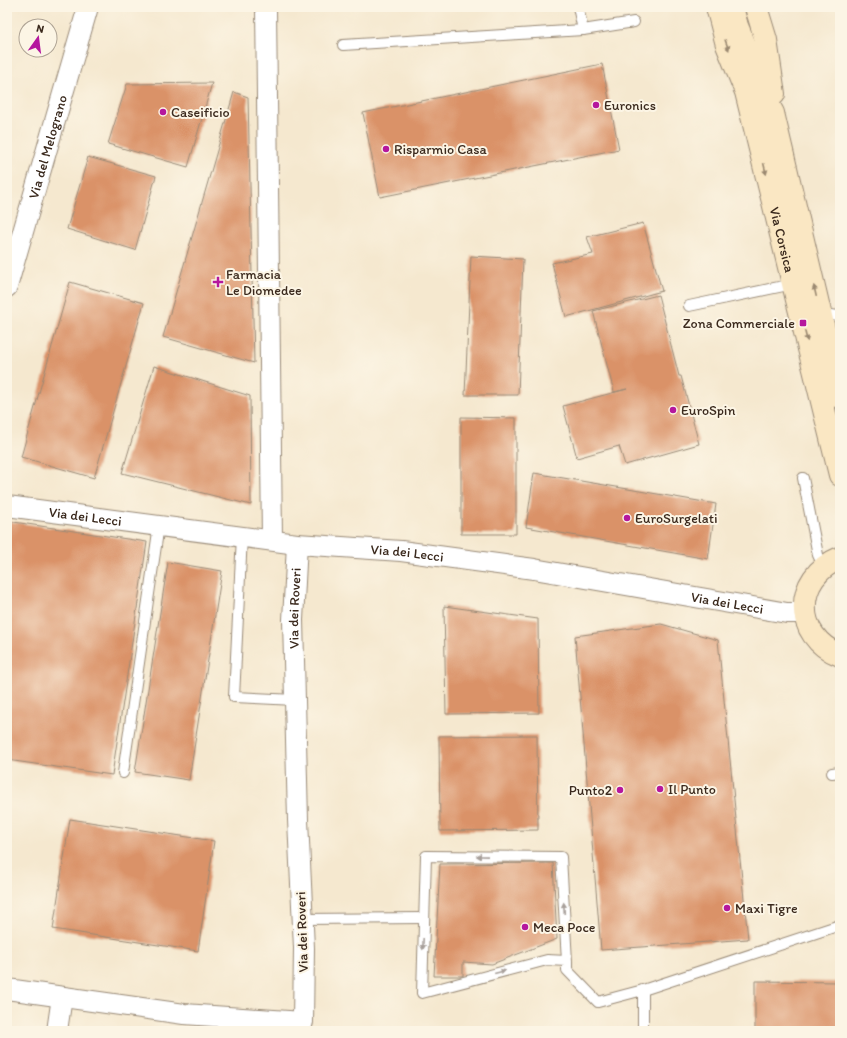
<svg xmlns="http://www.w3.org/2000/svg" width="847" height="1038" font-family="Itim,sans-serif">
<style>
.building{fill:#da9268}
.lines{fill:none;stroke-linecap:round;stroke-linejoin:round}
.lane-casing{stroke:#988976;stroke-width:12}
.street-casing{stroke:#988976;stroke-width:22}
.secondary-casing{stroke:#988976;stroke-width:24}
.lane{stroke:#fff;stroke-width:10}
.street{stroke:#fff;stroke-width:20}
.secondary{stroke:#fae7c3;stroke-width:22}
.oneway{fill:#9a8870}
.oneway2{fill:#a79f9a}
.poi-dot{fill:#b5179e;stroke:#fcf5e5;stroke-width:1.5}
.labels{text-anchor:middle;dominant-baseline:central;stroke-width:4;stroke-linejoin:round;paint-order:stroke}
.poi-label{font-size:14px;fill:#3b2a1e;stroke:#fcf5e5;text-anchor:start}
.street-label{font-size:14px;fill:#3b2a1e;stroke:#fcf5e5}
</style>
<rect width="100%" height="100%" fill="#fcf5e5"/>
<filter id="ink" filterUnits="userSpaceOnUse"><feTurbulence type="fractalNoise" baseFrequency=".025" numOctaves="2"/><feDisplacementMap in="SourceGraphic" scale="8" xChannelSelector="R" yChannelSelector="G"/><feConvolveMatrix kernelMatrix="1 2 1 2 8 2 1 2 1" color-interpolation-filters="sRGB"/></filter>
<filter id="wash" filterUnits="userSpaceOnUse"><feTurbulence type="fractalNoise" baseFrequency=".012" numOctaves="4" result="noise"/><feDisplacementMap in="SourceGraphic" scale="16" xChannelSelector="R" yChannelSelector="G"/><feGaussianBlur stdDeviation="0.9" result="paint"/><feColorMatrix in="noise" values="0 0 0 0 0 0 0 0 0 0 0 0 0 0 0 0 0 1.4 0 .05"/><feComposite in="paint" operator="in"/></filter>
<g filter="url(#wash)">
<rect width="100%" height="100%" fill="#f5e8cf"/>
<g id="blocks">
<!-- building -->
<g class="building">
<polygon points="602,64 619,149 380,197 363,113"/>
<polygon points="212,83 188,167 108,144 127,84"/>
<polygon points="234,92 248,97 254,363 163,337"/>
<polygon points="88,157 156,176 135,250 67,229"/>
<polygon points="643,223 662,291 566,317 552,263 593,254 587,237"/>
<polygon points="471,256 523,259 518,395 465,395"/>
<polygon points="70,282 144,303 94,478 21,457"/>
<polygon points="658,295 679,376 681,376 699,444 625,465 619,446 577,458 563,406 627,389 614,392 593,311"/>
<polygon points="154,366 250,396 251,505 122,473"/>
<polygon points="461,417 516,418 516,534 461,534"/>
<polygon points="534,473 716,504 708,559 526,527"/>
<polygon points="7,521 147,542 112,775 7,760"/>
<polygon points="168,562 222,571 189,780 135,772"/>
<polygon points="444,606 538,619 539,713 446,714"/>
<polygon points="661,624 718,640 748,939 601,950 575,636"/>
<polygon points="537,735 538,830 440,831 439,736"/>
<polygon points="70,819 214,841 198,951 53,929"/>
<polygon points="553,863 557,939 492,964 463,962 463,976 434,976 440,864"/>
<polygon points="755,981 840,982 840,1031 755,1031"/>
</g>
</g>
</g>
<g filter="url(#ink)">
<use href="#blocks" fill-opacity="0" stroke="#988976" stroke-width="1"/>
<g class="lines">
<!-- lane casing -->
<g class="lane-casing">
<g id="lane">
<polyline points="583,30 634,22"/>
<polyline points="343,45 583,30 578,7"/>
<polyline points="689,306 793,284"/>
<polyline points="820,314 840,316"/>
<polyline points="803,478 818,555 824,567"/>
<polyline points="242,536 234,697 295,700"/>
<polyline points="123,773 159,525"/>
<polyline points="832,773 840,772"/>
<polyline points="302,919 424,918"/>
<polyline points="567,961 547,960 422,993 426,856 561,857 567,961 567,970 598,1002 643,990 840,925"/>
<polyline points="643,1031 643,990"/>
</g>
</g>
<!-- street casing -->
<g class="street-casing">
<g id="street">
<polyline points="266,7 272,540"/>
<path id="s1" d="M7,287l81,-280"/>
<path id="s2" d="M7,506l290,38 104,7 133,18 253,44h18"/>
<path id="s3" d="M7,989l177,25 119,8 1,-74 -6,-128 -5,-200 4,-76"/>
<polyline points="57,1031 62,997"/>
</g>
</g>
<!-- secondary casing -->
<g class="secondary-casing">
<g id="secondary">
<path id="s4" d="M717,7l10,38 19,47 94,383"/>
<polyline points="732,7 737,26 753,65 762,93 773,113 840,397"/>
<polyline points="756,7 766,40 774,94"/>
<path d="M840,558c-47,19 -47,79 0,97"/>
</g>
</g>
<!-- lane -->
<use href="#lane" class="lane"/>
<!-- street -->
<use href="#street" class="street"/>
<!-- secondary -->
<use href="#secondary" class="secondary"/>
</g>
<!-- one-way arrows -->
<defs><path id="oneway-solid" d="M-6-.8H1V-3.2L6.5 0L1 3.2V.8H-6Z"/></defs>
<g class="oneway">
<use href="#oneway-solid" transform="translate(727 45) rotate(70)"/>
<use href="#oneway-solid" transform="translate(765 169) rotate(76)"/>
<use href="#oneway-solid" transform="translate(815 291) rotate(-103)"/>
<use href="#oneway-solid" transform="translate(806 336) rotate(76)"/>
</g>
<g class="oneway2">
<use href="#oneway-solid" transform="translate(482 856) rotate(-179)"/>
<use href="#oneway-solid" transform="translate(564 908) rotate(-93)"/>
<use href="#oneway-solid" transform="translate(423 944) rotate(92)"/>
<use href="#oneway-solid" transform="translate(500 972) rotate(-15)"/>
</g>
</g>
<!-- markers -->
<g class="poi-dot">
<circle cx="596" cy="105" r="4"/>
<circle cx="163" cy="112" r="4"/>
<circle cx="386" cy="149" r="4"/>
<path d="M216 276h4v4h4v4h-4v4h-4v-4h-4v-4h4z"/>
<rect x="799" y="319" width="8" height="8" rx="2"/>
<circle cx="673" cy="410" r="4"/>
<circle cx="627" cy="518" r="4"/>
<circle cx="660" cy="789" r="4"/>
<circle cx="620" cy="790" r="4"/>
<circle cx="727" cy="908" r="4"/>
<circle cx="525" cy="927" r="4"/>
</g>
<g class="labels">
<!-- poi labels -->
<g class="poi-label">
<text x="604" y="105">Euronics</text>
<text x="171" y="112">Caseificio</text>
<text x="394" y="149">Risparmio Casa</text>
<text x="226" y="274">Farmacia<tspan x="226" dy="16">Le Diomedee</tspan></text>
<text x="795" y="323" text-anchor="end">Zona Commerciale</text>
<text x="681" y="410">EuroSpin</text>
<text x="635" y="518">EuroSurgelati</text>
<text x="668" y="789">Il Punto</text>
<text x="612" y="790" text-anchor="end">Punto2</text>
<text x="735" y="908">Maxi Tigre</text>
<text x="533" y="927">Meca Poce</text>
</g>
<!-- street labels -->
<g class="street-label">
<text stroke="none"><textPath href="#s1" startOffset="146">Via del Melograno</textPath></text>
<text stroke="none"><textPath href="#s4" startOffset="242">Via Corsica</textPath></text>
<text stroke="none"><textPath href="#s2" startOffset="79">Via dei Lecci</textPath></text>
<text stroke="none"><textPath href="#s2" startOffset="403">Via dei Lecci</textPath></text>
<text stroke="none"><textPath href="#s2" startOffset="727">Via dei Lecci</textPath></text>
<text stroke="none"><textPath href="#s3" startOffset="712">Via dei Roveri</textPath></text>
<text transform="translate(302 932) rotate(-92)">Via dei Roveri</text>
</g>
</g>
<!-- margin -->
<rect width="847" height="1038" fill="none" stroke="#fcf5e5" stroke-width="24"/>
<!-- north arrow -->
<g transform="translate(38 38) rotate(14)"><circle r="19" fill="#fcf5e5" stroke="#afa495"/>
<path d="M0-3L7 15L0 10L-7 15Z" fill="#b5179e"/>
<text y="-6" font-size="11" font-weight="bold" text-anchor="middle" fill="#3b2a1e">N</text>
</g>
</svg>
